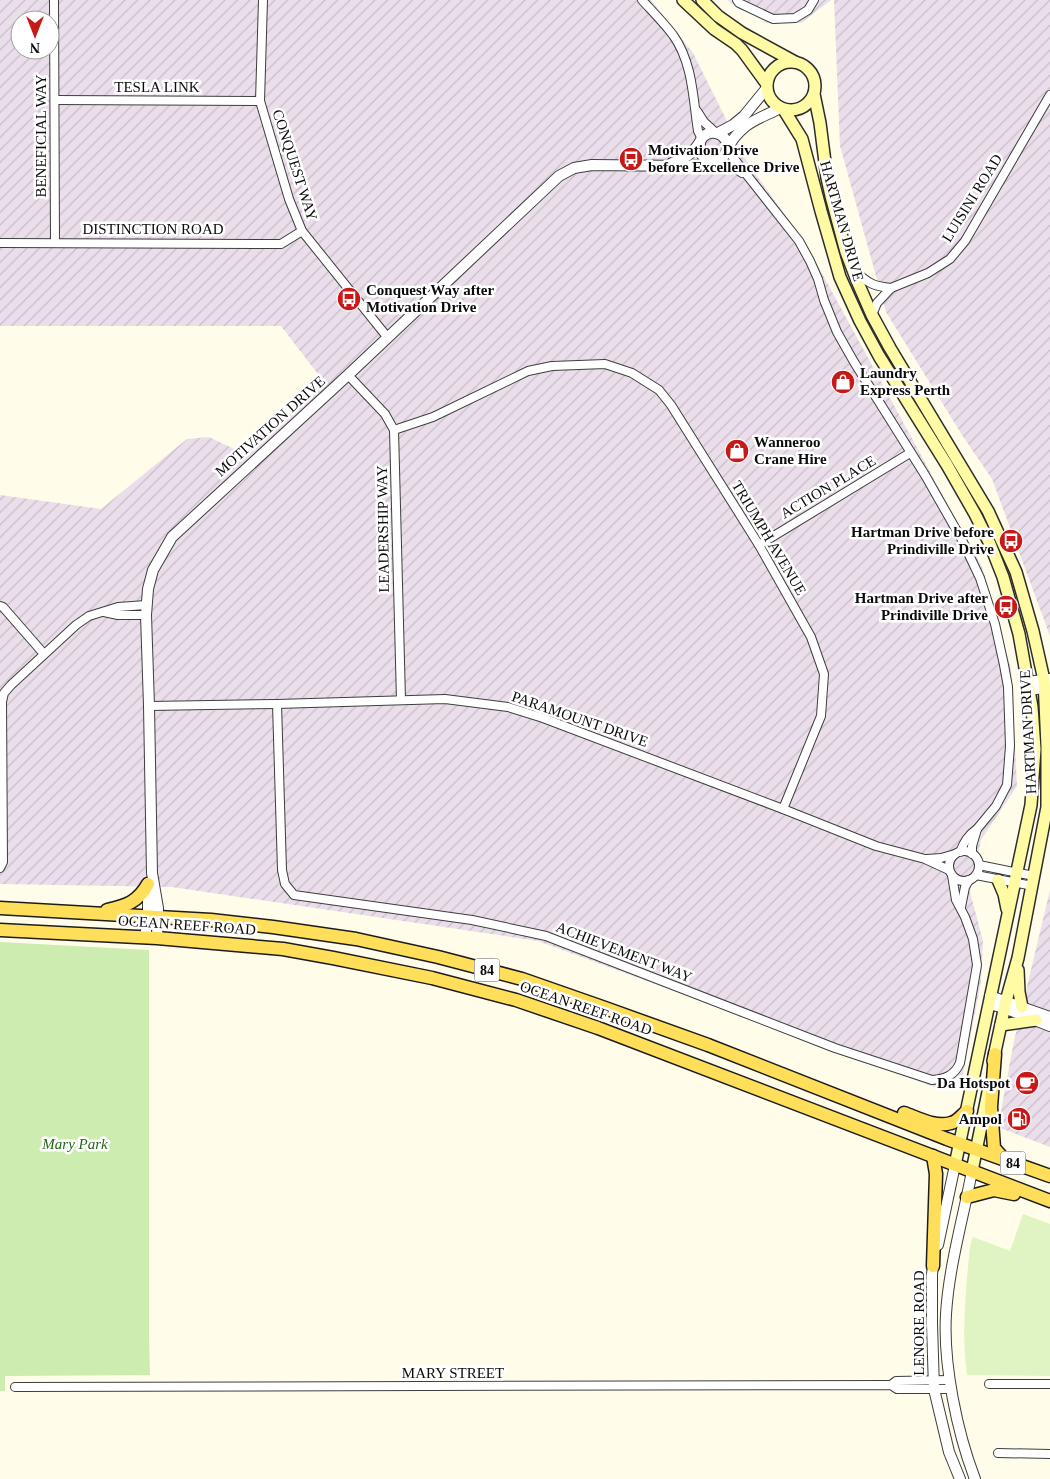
<svg xmlns="http://www.w3.org/2000/svg" width="1050" height="1479" font-family="Georgia,serif">
<style>
.industrial{fill:url(#industrial-furrows);fill-rule:evenodd}
.park{fill:#ccecb0}
.pitch{fill:#e0f3c2}
.lines{fill:none;stroke-linecap:round;stroke-linejoin:round}
.minor-casing{stroke:#3e3e3e;stroke-width:10}
.tertiary-casing{stroke:#3e3e3e;stroke-width:12}
.secondary-casing{stroke:#2d2d2d;stroke-width:14}
.primary-casing{stroke:#1c1c1c;stroke-width:15}
.minor{stroke:#fff;stroke-width:8}
.tertiary{stroke:#fff;stroke-width:10}
.secondary{stroke:#fffaa4;stroke-width:11}
.primary{stroke:#ffdf59;stroke-width:12}
.labels{text-anchor:middle;dominant-baseline:central;stroke-width:5;stroke-linejoin:round;paint-order:stroke}
.shield{fill:#fff;stroke:#545454;stroke-width:1}
.shield-label{font-size:14px;font-weight:bold;fill:#0b0b0b}
.street-label{font-size:15px;fill:#0b0b0b;stroke:#fff}
.poi-label{font-size:15px;font-weight:bold;fill:#0b0b0b;stroke:#fff;text-anchor:start}
.park-label{font-size:15px;font-style:italic;fill:#246717;stroke:#fff}
</style>
<defs>
<pattern id="industrial-furrows" width="10" height="10" patternUnits="userSpaceOnUse" patternTransform="scale(1.25)"><rect width="10" height="10" fill="#ebdeeb"/><path d="M-1 1l2-2M0 10L10 0M9 11l2-2" fill="none" stroke="#c8bdc8"/></pattern>
</defs>
<rect width="100%" height="100%" fill="#fffce9"/>
<!-- industrial -->
<g class="industrial">
<path d="M0,0h651l42,53 56,112 57,79 176,323 29,102 6,117 -36,54 -11,52 13,49 -2,41 -18,92 -26,14 -399,-147 -366,-54 -172,-3v-389l101,14 86,-70 22,-2 38,18 77,-73 -43,-56h-281zM20,20h30v30h-30z"/>
<polygon points="728,0 831,0 801,23 767,23 729,2"/>
<polygon points="834,0 1050,0 1050,636 992,479 962,435 886,312 840,146"/>
<polygon points="1050,890 1050,1147 998,1127 1014,1041"/>
</g>
<!-- park -->
<polygon class="park" points="0,942 149,950 149,1337 150,1375 5,1376 5,1391 0,1391"/>
<!-- pitch -->
<path class="pitch" d="M1023,1214l27,10v152l-83,-1c-6,-43 -1,-86 3,-129l3,-9 37,14z"/>
<g class="lines">
<!-- minor casing -->
<g class="minor-casing">
<g id="minor">
<polyline points="54,0 55,243"/>
<polyline points="263,0 260,101 289,199 302,231 388,338"/>
<path d="M642,0c10,11 22,23 31,35 20,28 20,64 25,96l4,8"/>
<polyline points="737,0 739,3 773,19 795,18 808,10 814,0"/>
<polyline points="55,100 260,101"/>
<polyline points="697,111 704,122 715,132"/>
<polyline points="728,151 799,241 810,261 818,279 824,300 837,332 854,362 925,475 962,540 980,578 995,624 1004,665 1008,687 1010,746 1007,785 996,806 977,829 972,846 972,854"/>
<polyline points="717,161 735,168 742,173"/>
<polyline points="0,243 281,244 302,231"/>
<path d="M856,272c13,12 18,14 35,16"/>
<polyline points="872,315 877,303 891,288 928,273 950,259 965,241 1050,95"/>
<polyline points="348,375 385,414 394,430 401,700"/>
<polyline points="394,430 433,417 528,371 552,366 605,364 632,373 659,390 671,405 759,545 811,637 824,674 821,716 783,809"/>
<polyline points="759,545 910,453"/>
<polyline points="0,606 3,607 44,654"/>
<polyline points="104,612 118,615 146,615"/>
<path d="M277,704l5,166 3,14 9,11 178,25 74,16 289,112 97,32c13,-1 22,-4 28,-17l17,-98 -4,-26 -8,-22 -9,-17 -4,-25"/>
<polyline points="149,706 277,704 445,699 508,707 543,718 783,809 876,846 925,859 949,870"/>
<circle cx="964" cy="866" r="15"/>
<path d="M960,852c4,-10 8,-17 17,-23"/>
<polyline points="927,859 941,858 955,854"/>
<polyline points="979,865 1034,876"/>
<polyline points="0,868 3,862 2,702 4,693 11,685 76,625 89,616 118,607 146,605"/>
<polyline points="976,875 1033,886"/>
<polyline points="961,907 965,887 969,880"/>
<polyline points="989,1384 1050,1384"/>
<polyline points="891,1385 896,1381 950,1380"/>
<polyline points="15,1387 891,1385 897,1389 952,1389"/>
<polyline points="998,1453 1050,1454"/>
</g>
</g>
<!-- tertiary casing -->
<g class="tertiary-casing">
<g id="tertiary">
<polyline points="718,133 733,125 744,116 766,89"/>
<path d="M728,146c-4,-20 -31,-16 -28,2 0,6 4,10 9,12 15,6 16,-9 21,-16 4,-7 10,-13 16,-18 9,-7 23,-12 34,-18"/>
<path d="M672,163c13,-4 20,-9 28,-21"/>
<polyline points="1028,682 1050,679"/>
<polyline points="1030,690 1050,687"/>
<polyline points="145,938 148,916 148,883"/>
<polyline points="157,938 158,908 152,873 149,706 146,615 148,589 153,570 172,537 348,375 559,176 574,168 592,165 687,166 699,165 712,161"/>
<polyline points="990,996 1050,1017"/>
<polyline points="989,1004 1004,1008 1050,1026"/>
<path d="M972,1171c-9,48 -23,95 -26,143 -3,50 11,118 29,165"/>
<polyline points="938,1245 955,1165"/>
<polyline points="934,1259 932,1274 932,1324 934,1389 949,1452 960,1479"/>
</g>
</g>
<!-- secondary casing -->
<g class="secondary-casing">
<g id="secondary">
<polyline points="683,0 714,29 736,44 742,50 766,83"/>
<polyline points="702,0 718,16 742,33 795,62"/>
<circle cx="791" cy="86" r="24"/>
<polyline points="814,94 820,123 827,178 831,196 846,252 858,283 872,315 890,348 988,511 1016,572 1033,631 1044,680 1047,747 1047,807 1018,958 1006,1001 993,1061"/>
<polyline points="784,110 802,139 821,211 840,277 860,321 879,356 947,465 975,514 990,544 1003,577 1019,634 1032,707 1035,749 1031,805 955,1165"/>
<polyline points="998,880 1004,894 1007,909"/>
<polyline points="1018,970 1019,992 1022,1007"/>
<polyline points="1001,1025 1036,1020"/>
<polyline points="972,1171 988,1092"/>
</g>
</g>
<!-- primary casing -->
<g class="primary-casing">
<g id="primary">
<polyline points="0,908 211,920 273,927 356,939 438,957 522,979 605,1008 708,1045 947,1139 1050,1176"/>
<path d="M107,910c19,-4 31,-8 41,-26"/>
<polyline points="0,930 157,938 283,949 333,958 432,978 516,1000 598,1028 1050,1201"/>
<polyline points="995,1054 991,1107 994,1148 1003,1158"/>
<path d="M904,1113c14,5 32,15 47,10 6,-1 11,-8 16,-12"/>
<polyline points="967,1197 994,1190 1014,1194"/>
<polyline points="933,1266 936,1174 933,1156"/>
</g>
</g>
<!-- minor -->
<use href="#minor" class="minor"/>
<!-- tertiary -->
<use href="#tertiary" class="tertiary"/>
<!-- secondary -->
<use href="#secondary" class="secondary"/>
<!-- primary -->
<use href="#primary" class="primary"/>
</g>
<!-- icons -->
<defs>
<g id="bus-disc" transform="scale(1.25)"><circle r="9.5" fill="#c61918" stroke="#fff"/><path d="M-5-6H5V4H4V6H2V4H-2V6H-4V4H-5ZM-3.5-4V0h7V-4ZM-3.5 1.2v1.5H-2V1.2ZM2 1.2v1.5H3.5V1.2Z" fill="#fff"/></g>
<g id="shop-disc" transform="scale(1.25)"><circle r="9.5" fill="#c61918" stroke="#fff"/><path d="M-5-2.5h2.3a2.7 3.5 0 0 1 5.4 0H5L5.5 6h-11ZM-1.5-2.5h3a1.5 2.3 0 0 0-3 0Z" fill="#fff"/></g>
<g id="cafe-disc" transform="scale(1.25)"><circle r="9.5" fill="#c61918" stroke="#fff"/><path d="M-5.5-4.5H6V0H3Q3 3.5 0 3.5H-2.5Q-5.5 3.5-5.5 0ZM3-3.2v2h1.7v-2ZM-6 4.5H4V6H-6Z" fill="#fff"/></g>
<g id="fuel-disc" transform="scale(1.25)"><circle r="9.5" fill="#c61918" stroke="#fff"/><path d="M-5.5-6h7V0h2V4h1.3V-2.5L3-4.5l.8-.8L6-3V5H2.5V1h-1V6h-7ZM-4.2-4.7v3.2H.2V-4.7Z" fill="#fff"/></g>
</defs>
<g fill-rule="evenodd">
<use href="#bus-disc" x="631" y="159"/>
<use href="#bus-disc" x="349" y="299"/>
<use href="#shop-disc" x="843" y="382"/>
<use href="#shop-disc" x="737" y="451"/>
<use href="#bus-disc" x="1011" y="541"/>
<use href="#bus-disc" x="1006" y="607"/>
<use href="#cafe-disc" x="1027" y="1083"/>
<use href="#fuel-disc" x="1019" y="1119"/>
</g>
<g class="labels">
<!-- shield labels -->
<g class="shield">
<rect x="474.5" y="958.5" width="25" height="23" rx="4"/>
<rect x="1000.5" y="1151.5" width="25" height="23" rx="4"/>
</g>
<g class="shield-label">
<text x="487" y="970">84</text>
<text x="1013" y="1163">84</text>
</g>
<!-- street labels -->
<g class="street-label">
<text x="157" y="87">TESLA LINK</text>
<text transform="translate(41 136) rotate(-90)">BENEFICIAL WAY</text>
<text transform="translate(295 165) rotate(72)">CONQUEST WAY</text>
<text transform="translate(972 198) rotate(-58)">LUISINI ROAD</text>
<text transform="translate(842 221) rotate(74)">HARTMAN DRIVE</text>
<text x="153" y="229">DISTINCTION ROAD</text>
<text transform="translate(270 426) rotate(-42)">MOTIVATION DRIVE</text>
<text transform="translate(828 487) rotate(-31)">ACTION PLACE</text>
<text transform="translate(383 529) rotate(-91)">LEADERSHIP WAY</text>
<text transform="translate(769 538) rotate(59)">TRIUMPH AVENUE</text>
<text transform="translate(580 719) rotate(19)">PARAMOUNT DRIVE</text>
<text transform="translate(1028 732) rotate(-93)">HARTMAN DRIVE</text>
<text transform="translate(187 925) rotate(4)">OCEAN REEF ROAD</text>
<text transform="translate(624 952) rotate(21)">ACHIEVEMENT WAY</text>
<text transform="translate(586 1008) rotate(19)">OCEAN REEF ROAD</text>
<text transform="translate(919 1323) rotate(-90)">LENORE ROAD</text>
<text x="453" y="1373">MARY STREET</text>
</g>
<!-- poi labels -->
<g class="poi-label">
<text x="648" y="150">Motivation Drive<tspan x="648" dy="17">before Excellence Drive</tspan></text>
<text x="366" y="290">Conquest Way after<tspan x="366" dy="17">Motivation Drive</tspan></text>
<text x="860" y="373">Laundry<tspan x="860" dy="17">Express Perth</tspan></text>
<text x="754" y="442">Wanneroo<tspan x="754" dy="17">Crane Hire</tspan></text>
<text x="994" y="532" text-anchor="end">Hartman Drive before<tspan x="994" dy="17">Prindiville Drive</tspan></text>
<text x="988" y="598" text-anchor="end">Hartman Drive after<tspan x="988" dy="17">Prindiville Drive</tspan></text>
<text x="1010" y="1083" text-anchor="end">Da Hotspot</text>
<text x="1002" y="1119" text-anchor="end">Ampol</text>
</g>
<!-- park labels -->
<g class="park-label">
<text x="75" y="1144">Mary Park</text>
</g>
</g>
<!-- north arrow -->
<g transform="translate(35 35) rotate(180)"><circle r="24" fill="#ffffff" stroke="#9d9d9d"/>
<path d="M0-4L9 19L0 12L-9 19Z" fill="#c61918"/>
<text y="-8" font-size="14" font-weight="bold" text-anchor="middle" fill="#0b0b0b">N</text>
</g>
</svg>
